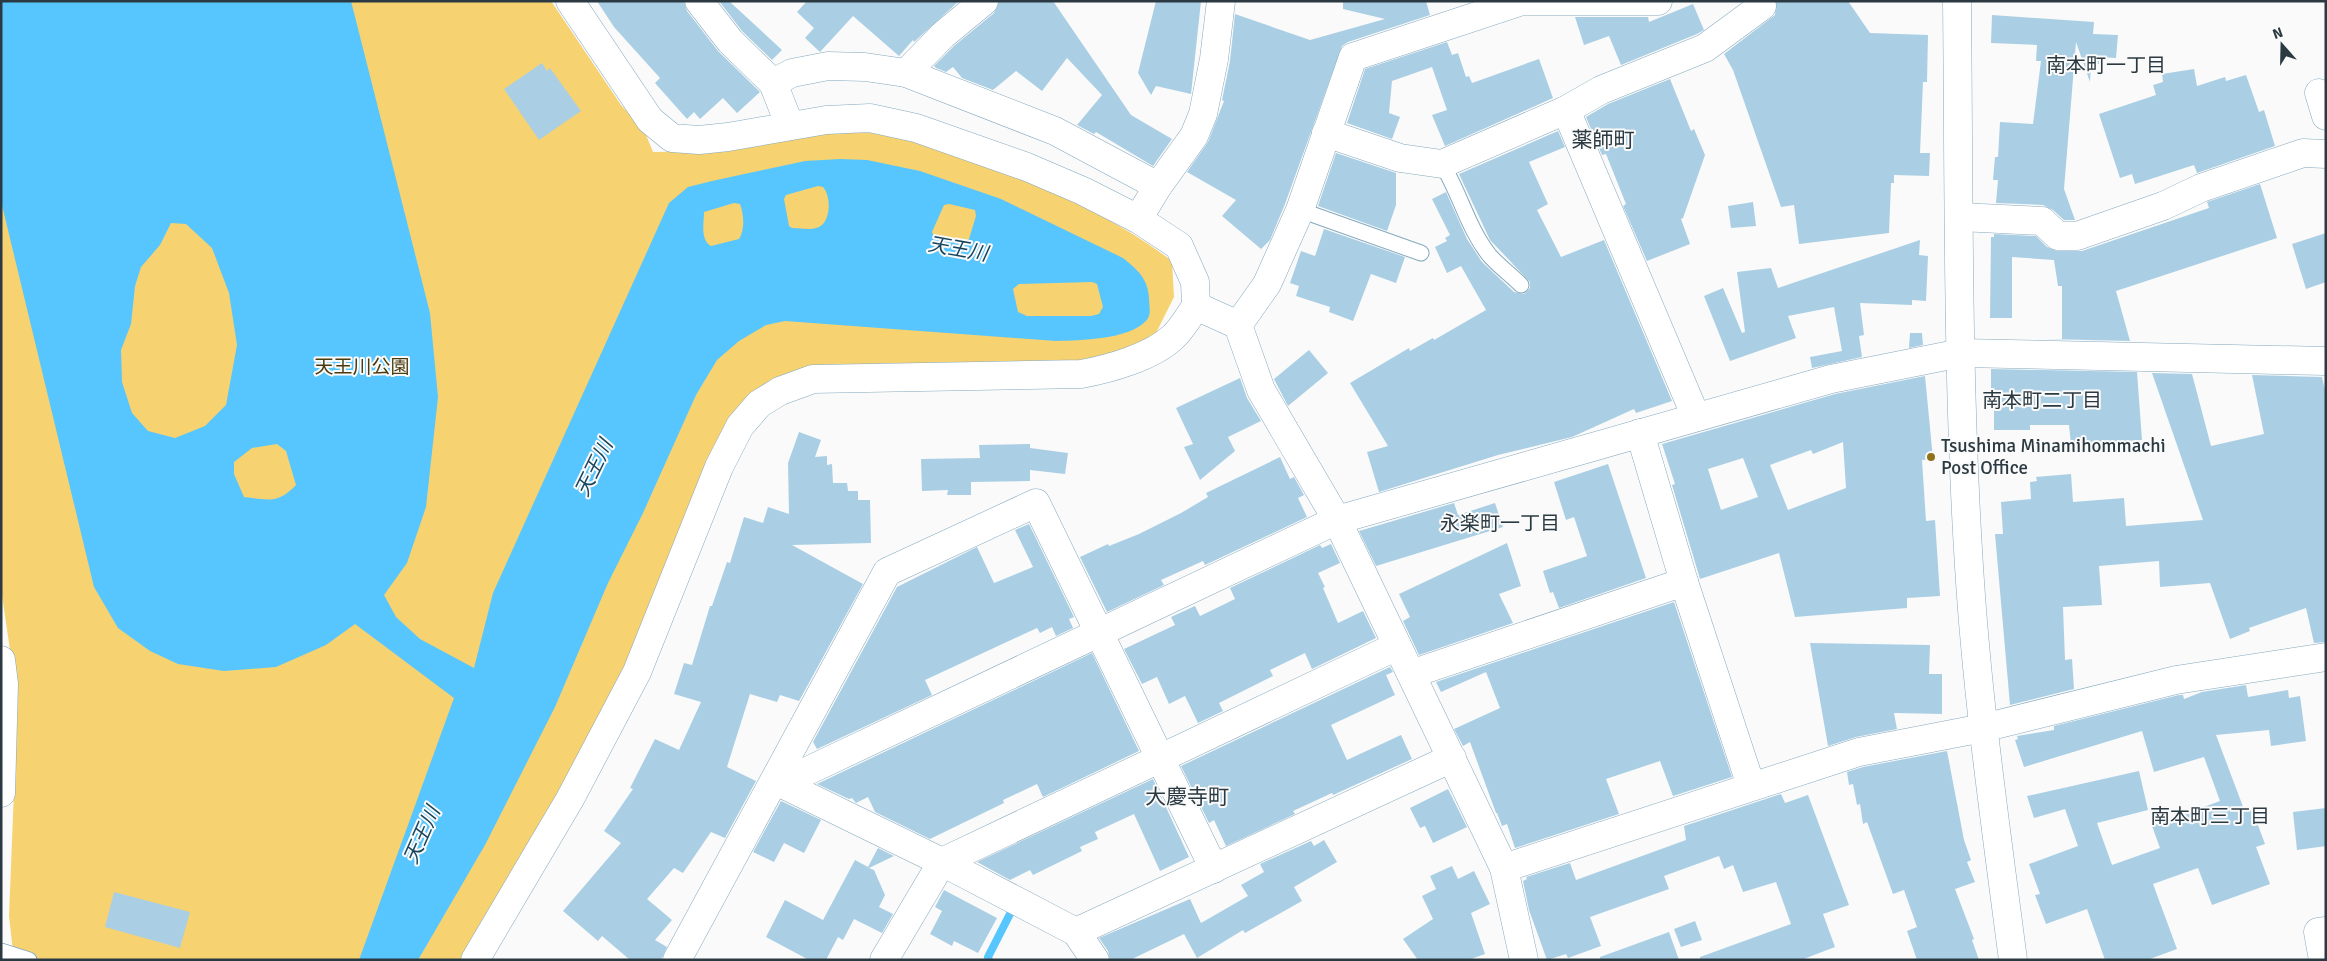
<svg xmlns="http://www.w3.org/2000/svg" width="2327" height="961" font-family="Signika,'Noto Sans JP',sans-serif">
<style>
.green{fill:#f7d270}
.water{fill:#57c6fe;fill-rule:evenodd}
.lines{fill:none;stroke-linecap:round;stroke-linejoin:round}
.stream{stroke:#57c6fe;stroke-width:8}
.building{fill:#aacfe4;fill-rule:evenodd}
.service-casing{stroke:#85a9be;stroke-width:17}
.minor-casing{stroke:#85a9be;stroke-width:29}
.tertiary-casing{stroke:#85a9be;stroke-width:29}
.service{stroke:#fff;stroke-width:15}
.minor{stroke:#fff;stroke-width:28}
.tertiary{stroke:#fff;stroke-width:28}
.poi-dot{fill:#907318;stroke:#fafafa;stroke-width:2}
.labels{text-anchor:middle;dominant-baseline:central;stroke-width:4;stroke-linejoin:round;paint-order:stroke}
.park-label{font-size:19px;fill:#4a3b0f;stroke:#fafafa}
.poi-label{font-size:19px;fill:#2b3a42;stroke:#fafafa;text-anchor:start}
.neighbourhood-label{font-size:20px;fill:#2b3a42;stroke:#fafafa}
.water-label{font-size:20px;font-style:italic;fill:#17455c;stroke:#fafafa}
.quarter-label{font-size:21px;fill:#2b3a42;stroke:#fafafa}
</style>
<rect width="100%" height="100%" fill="#fafafa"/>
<!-- green -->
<path class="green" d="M1,1h550l70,104 23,25 9,22c58,0 115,-14 173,-19 29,-2 63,0 91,7 21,6 43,16 64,24 68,25 133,53 191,97l2,36 -19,38 -44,23 -355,38 -141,297 -151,267h-450l-5,-44 6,-150 -3,-102 -11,-76z"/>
<!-- water -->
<path class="water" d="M1,1h350l79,312 8,84 -12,110 -19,56 -23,32 12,22 24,22 54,29 19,-75 176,-390 19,-16 24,-6 93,-20 35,-2 27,1 53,11 81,28 122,59c15,12 25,21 26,40 0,8 3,17 -3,23 -18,19 -66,19 -90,20l-271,-20 -19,4 -27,16 -22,19 -21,35 -53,118 -35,70 -53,124 -70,138 -67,115h-59l95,-262 -99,-74 -29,21 -50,22 -52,4 -46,-7 -28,-13 -32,-23 -24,-41 -93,-386zM818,186l5,1c9,10 8,38 -7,41 -7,2 -16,0 -24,0l-3,-2 -5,-27 2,-4zM734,203l6,1c4,11 5,26 -1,35l-28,7c-11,-6 -7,-23 -7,-34zM949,204l26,6 1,6 -7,23c-9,6 -24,3 -34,-1l-3,-6 12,-27zM171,223l15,1 26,24 17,45 8,52 -11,60 -21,21 -30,12 -27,-7 -16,-18 -10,-31 -1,-32 10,-26 4,-38 6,-19 19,-22zM1092,282l5,2 6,23 -4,7 -8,2h-64l-9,-4 -5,-23 6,-5zM277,444l9,7 10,34c-18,19 -28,15 -52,12l-10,-23v-12l18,-14z"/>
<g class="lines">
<!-- stream -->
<polyline class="stream" points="989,960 988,957 1012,910"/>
</g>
<!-- building -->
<g class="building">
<polygon points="597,1 684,1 687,11 718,51 760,92 737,113 723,98 700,119 694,112 687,119 655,83 660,78 614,27"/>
<polygon points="719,1 729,1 782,50 772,60 742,31"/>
<polygon points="807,1 959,1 914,42 913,40 899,56 853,16 820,52 805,38 814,28 797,12"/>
<polygon points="999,1 1053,1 1131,115 1172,139 1153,166 1096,132 1094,134 1077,125 1102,95 1067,58 1042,91 1016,71 993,90 962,78 953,67 946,72 936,68 934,66 954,46 994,13"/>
<polygon points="1156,1 1201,1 1191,94 1156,86 1151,95 1138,73"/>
<polygon points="1343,1 1426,1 1430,15 1348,42 1342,46 1285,204 1270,240 1261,249 1222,216 1236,200 1187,172 1208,142 1224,101 1222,100 1230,61 1235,14 1310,40 1385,19 1343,9"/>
<polygon points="1776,1 1848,1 1870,33 1928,35 1927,82 1923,82 1920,153 1930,153 1929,176 1894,175 1894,183 1891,183 1889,233 1799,244 1794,205 1781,207 1733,70 1724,54 1775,15"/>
<polygon points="1693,4 1704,30 1697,34 1621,65 1609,36 1584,45 1575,17 1648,17 1649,22"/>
<polygon points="1992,15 2094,22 2093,34 2118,35 2116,58 2100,57 2100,64 2091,64 2090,82 2076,42 2064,189 2075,220 2064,220 2053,210 2043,205 1996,203 1998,180 1993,180 1995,157 1998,157 2000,122 2033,124 2041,61 2036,61 2037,45 1991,43"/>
<polygon points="1447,42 1452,55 1458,53 1466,77 1469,76 1472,83 1539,59 1553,98 1445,146 1432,115 1447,110 1432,67 1392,81 1389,113 1400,117 1392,139 1347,123 1365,69"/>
<polygon points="542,63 547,71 550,68 581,111 539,140 504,89"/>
<polygon points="2194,69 2197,86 2225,77 2226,81 2246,75 2259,112 2264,110 2275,146 2197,173 2194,165 2135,184 2132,174 2120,178 2099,114 2156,95 2153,85 2163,82 2162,74"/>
<polygon points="1670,79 1691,131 1694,129 1705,155 1683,218 1681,219 1690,244 1647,261 1623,206 1626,204 1606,154 1602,155 1586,117 1608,104"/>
<polygon points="1558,131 1565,147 1529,162 1548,204 1537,210 1561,257 1604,240 1672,401 1636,413 1634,409 1572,437 1498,455 1379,492 1367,452 1388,446 1350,383 1409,348 1410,351 1433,338 1434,340 1486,310 1461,266 1447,273 1435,247 1447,241 1445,238 1450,235 1432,199 1446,192 1467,239 1482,262 1514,292 1524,294 1530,288 1530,282 1490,240 1459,174"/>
<polygon points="1336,153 1396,173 1396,205 1387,231 1318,206"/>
<polygon points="2260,184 2277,238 2116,291 2130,341 2045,339 2062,339 2062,286 2058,286 2054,260 2012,257 2012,318 1990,318 1991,237 1994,237 1994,234 2036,236 2047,247 2057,251 2082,251 2209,208 2207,202"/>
<polygon points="1753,202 1756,226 1731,228 1728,206"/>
<polygon points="1324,229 1405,257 1396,283 1371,274 1353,321 1329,312 1330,307 1296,296 1299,286 1290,283 1301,251 1315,256"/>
<polygon points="2326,233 2326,282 2306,289 2292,244"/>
<polygon points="1920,240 1919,255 1928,256 1926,301 1912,300 1912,305 1860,303 1864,335 1859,336 1862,357 1812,368 1810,357 1842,351 1834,307 1788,316 1796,338 1730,361 1704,296 1723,288 1742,333 1745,332 1737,272 1771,268 1778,288"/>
<polygon points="1910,333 1922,333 1923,345 1909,348"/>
<polygon points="1309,350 1328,373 1288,406 1274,379"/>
<polygon points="1991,369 2137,372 2142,440 2071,445 2069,425 2030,425 2030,430 1994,430 1994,390 1991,390"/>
<polygon points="2152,373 2192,374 2211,446 2264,434 2252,375 2322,377 2326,395 2326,642 2314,643 2306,608 2249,628 2250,631 2230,639 2210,583 2160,587 2159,561 2099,566 2102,605 2063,607 2065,660 2072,659 2074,689 2010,705 1995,534 2003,534 2001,502 2031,499 2030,482 2037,481 2036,477 2071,474 2073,502 2124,498 2126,526 2203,520"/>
<path d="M1925,376l8,83 -11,1 4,61 9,-1 5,76 -33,2v10l-112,9 -16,-64 -79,26 -28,-94 3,-1 -13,-40 173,-50zM1843,442l3,46 -58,22 -18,-45 41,-15 2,4zM1743,458l15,39 -37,13 -13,-41z"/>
<polygon points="1240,378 1247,398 1261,421 1228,437 1235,451 1200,480 1184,447 1193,444 1176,408"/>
<polygon points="799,432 821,440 815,457 827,456 827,465 832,464 833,483 847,483 848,491 858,491 858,500 870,500 871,543 792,545 863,584 799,701 780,695 777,702 750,694 727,767 756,781 725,838 711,832 683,873 674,868 647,899 672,920 655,940 667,947 661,960 630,960 602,936 598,941 563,911 621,843 604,831 633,789 630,788 655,739 679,750 701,702 674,694 684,663 692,665 710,606 712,606 727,562 730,563 744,517 763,523 768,507 789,514 788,463"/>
<polygon points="1030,444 1030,448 1068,453 1065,474 1030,470 1030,481 971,482 971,495 947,495 948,490 922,491 921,459 980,458 979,445"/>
<polygon points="1280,457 1290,479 1294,477 1304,495 1298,498 1307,517 1205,565 1203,561 1161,580 1164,585 1107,612 1080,557 1108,544 1109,546 1139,534 1181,513 1208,497 1206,493"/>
<polygon points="1608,464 1646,578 1559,608 1553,592 1550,593 1543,571 1587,556 1574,517 1566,520 1554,482"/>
<polygon points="1454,503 1458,515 1495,503 1503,527 1376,566 1359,531"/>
<polygon points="1029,524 1074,617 1069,619 1073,628 1056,636 1052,627 1040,633 1037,628 968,660 925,680 932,695 817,749 813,742 897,587 977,547 994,583 1033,567 1015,530"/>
<polygon points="1507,543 1521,586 1499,594 1513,623 1419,655 1403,621 1410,617 1399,594"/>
<polygon points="1331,544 1340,563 1318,573 1325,587 1323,588 1338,623 1363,611 1376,638 1312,669 1305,653 1270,670 1273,676 1219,703 1223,711 1198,723 1185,696 1169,704 1157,677 1142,684 1124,649 1175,625 1171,617 1195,606 1200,616 1235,599 1230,588 1320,545 1322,548"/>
<polygon points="1674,602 1732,777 1673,796 1660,761 1606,779 1619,814 1515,848 1507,824 1502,826 1497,813 1496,813 1470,742 1463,746 1454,729 1500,708 1486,672 1441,692 1436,682"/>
<polygon points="1810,643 1930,645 1929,674 1942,674 1942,714 1894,713 1897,729 1856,737 1828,746"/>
<polygon points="1092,653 1139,751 1043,797 1037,784 1003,800 1004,803 930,839 875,812 868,797 856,803 852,798 849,799 817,784"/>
<polygon points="1390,667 1393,672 1386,675 1395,695 1331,725 1347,760 1401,735 1412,759 1333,795 1332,793 1293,811 1295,814 1226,846 1214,820 1209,823 1181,766"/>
<polygon points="2246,685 2248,697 2288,690 2289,698 2300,696 2306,741 2271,746 2269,730 2216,735 2245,812 2252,809 2265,844 2256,847 2270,884 2212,905 2198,868 2153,884 2177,949 2147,960 2105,960 2087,909 2046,924 2035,895 2040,894 2029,864 2078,846 2065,809 2034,818 2027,796 2139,771 2148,810 2097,823 2112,865 2160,848 2152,826 2220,801 2204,757 2154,772 2142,731 2024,767 2015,740 2018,739 2017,736 2054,730 2054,726 2179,695 2183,695 2184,699 2202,692"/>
<polygon points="1947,751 1964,840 1971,860 1967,862 1975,882 1955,889 1974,939 1972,940 1979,960 1917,960 1907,931 1917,927 1904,890 1893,894 1867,822 1863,824 1860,804 1857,805 1853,784 1849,785 1847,772 1863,767"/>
<polygon points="1153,779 1189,857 1160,871 1134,814 1095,832 1098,839 1080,847 1082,851 1033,875 1030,870 1010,880 977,862"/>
<polygon points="1448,789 1467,827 1433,843 1425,826 1420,828 1410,808"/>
<polygon points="1781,794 1785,803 1808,795 1849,905 1823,914 1835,947 1801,960 1700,960 1700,957 1791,924 1776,882 1743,892 1733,865 1724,869 1719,856 1664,876 1669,889 1590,917 1601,946 1568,958 1566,954 1547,960 1529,910 1523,881 1527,879 1526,877 1570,863 1576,880 1686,840 1684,826"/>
<polygon points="781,801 821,820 804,853 784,843 774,862 753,852"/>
<polygon points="2326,808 2326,846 2297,850 2293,812"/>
<polygon points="1324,840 1337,862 1294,887 1302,901 1245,933 1243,930 1197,958 1184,934 1130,960 1110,960 1108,951 1099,938 1190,899 1201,923 1248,896 1241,885 1264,872 1260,864 1311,841 1314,846"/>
<polygon points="878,848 894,856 869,868 874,870 885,895 879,907 893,914 882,933 854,919 843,940 838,937 826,960 809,960 766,937 785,900 823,920 855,860 868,867"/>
<polygon points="1452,866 1458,879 1474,871 1490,904 1471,913 1485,954 1468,960 1418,960 1403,939 1433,919 1422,896 1436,889 1430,876"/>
<polygon points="944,890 997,918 978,953 954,941 952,946 930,934 942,911 935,907"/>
<polygon points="114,892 190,912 180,948 105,927"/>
<polygon points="1695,921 1702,940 1681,947 1674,929"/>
<polygon points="1669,932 1679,960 1600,960 1600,957"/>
</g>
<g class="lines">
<!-- service casing -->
<g class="service-casing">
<g id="service">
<path d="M1442,164c18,29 26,65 48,92 9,10 21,19 31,29"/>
<polyline points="1300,210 1421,253"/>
<polyline points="1,951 29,960"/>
</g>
</g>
<!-- minor casing -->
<g class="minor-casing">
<g id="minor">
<polyline points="699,1 730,41 773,83 792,73 828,66 865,67 906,73 1055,131 1158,186"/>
<polyline points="906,73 943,35 984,1"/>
<polyline points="773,83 790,126"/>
<polyline points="2319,93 2326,116"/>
<polyline points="1566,110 1696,417"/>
<polyline points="1326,133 1400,158 1442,164 1566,110 1601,90 1705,48 1762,6 1759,1"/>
<polyline points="1960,217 2042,221 2058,236 2077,236 2163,206 2201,188 2303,153 2326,154"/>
<polyline points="1138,219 1158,186 1194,136 1203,114 1214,59 1221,1"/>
<polyline points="1238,325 1267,284 1300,210 1353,57 1522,1 1658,1"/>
<polyline points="1640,433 1684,582 1751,786"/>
<polyline points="1,660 4,684 1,793"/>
<polyline points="1411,674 1684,582"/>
<polyline points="776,781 801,774 1337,520 1831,379 1961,353 2326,361"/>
<polyline points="776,781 942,862 1076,932 1095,960"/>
<polyline points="1504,868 1859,752 1983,728 2176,680 2326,657"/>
<polyline points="1076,932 1452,758"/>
<path d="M475,960l95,-161 67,-127 82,-205 21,-41 19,-22 21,-13 33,-12 268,-5c28,-5 71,-17 92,-37 9,-8 16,-21 23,-31"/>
<polyline points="677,960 887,572 1036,503 1214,869"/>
<polyline points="884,960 942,862 1397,646"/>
<polyline points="2323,960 2318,932 2326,931"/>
</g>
</g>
<!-- tertiary casing -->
<g class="tertiary-casing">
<g id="tertiary">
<polyline points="570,1 650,120 672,138 699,140 728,137 826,120 870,118 916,128 1027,167 1083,191 1138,219 1179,246 1195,282 1196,306 1238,325 1261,390 1337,520 1504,868 1524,960"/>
<path d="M1957,1c2,188 0,377 12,565 8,132 27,263 44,394"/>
</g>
</g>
<!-- service -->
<use href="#service" class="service"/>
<!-- minor -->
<use href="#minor" class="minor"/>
<!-- tertiary -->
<use href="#tertiary" class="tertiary"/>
</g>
<!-- markers -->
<circle class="poi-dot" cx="1931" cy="457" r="5"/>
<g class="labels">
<!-- park labels -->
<g class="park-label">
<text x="362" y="367">天王川公園</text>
</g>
<!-- poi labels -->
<g class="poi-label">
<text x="1941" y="446">Tsushima Minamihommachi<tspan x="1941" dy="22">Post Office</tspan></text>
</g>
<!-- neighbourhood labels -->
<g class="neighbourhood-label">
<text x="2106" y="65">南本町一丁目</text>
<text x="2042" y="400">南本町二丁目</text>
<text x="1500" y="523">永楽町一丁目</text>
<text x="2210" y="816">南本町三丁目</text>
</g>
<!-- water labels -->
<g class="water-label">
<text transform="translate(958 249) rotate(10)">天王川</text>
<text transform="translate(594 468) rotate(-64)">天王川</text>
<text transform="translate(422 835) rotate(-66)">天王川</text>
</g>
<!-- quarter labels -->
<g class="quarter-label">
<text x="1603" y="140">薬師町</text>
<text x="1187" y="797">大慶寺町</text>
</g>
</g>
<!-- border -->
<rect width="2327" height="961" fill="none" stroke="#2b3a42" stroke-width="5"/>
<!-- north arrow -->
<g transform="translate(2282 45) rotate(340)" stroke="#fafafa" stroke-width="4" paint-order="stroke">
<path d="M0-4L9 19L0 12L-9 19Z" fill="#2b3a42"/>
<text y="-8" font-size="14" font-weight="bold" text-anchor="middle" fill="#2b3a42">N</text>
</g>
</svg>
